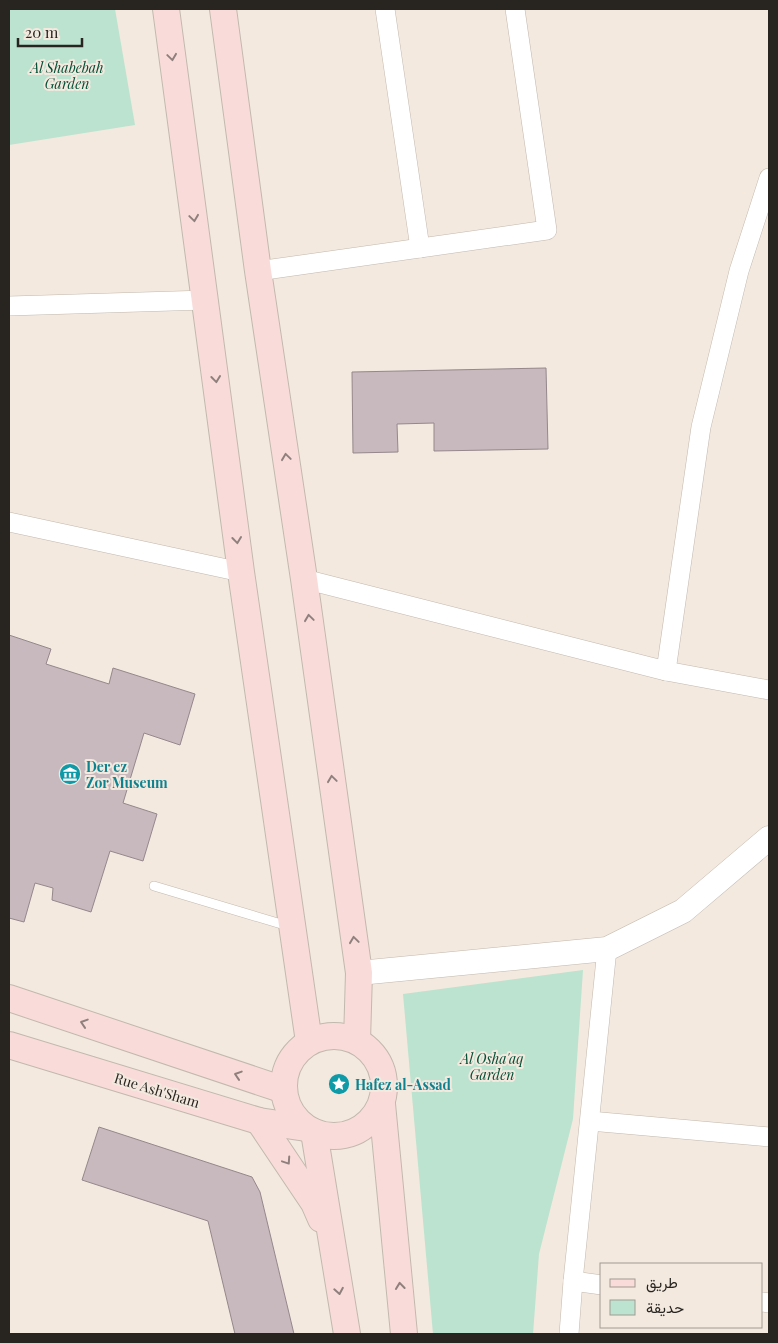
<svg xmlns="http://www.w3.org/2000/svg" width="778" height="1343" font-family="'Playfair Display',Vazirmatn,serif">
<style>
.green{fill:#bce3cf}
.building{fill:#c7b9be;stroke:#95878c}
.lines{fill:none;stroke-linecap:round;stroke-linejoin:round}
.service-casing{stroke:#c2b8ae;stroke-width:10}
.minor-casing{stroke:#c2b8ae;stroke-width:20}
.tertiary-casing{stroke:#c2b8ae;stroke-width:25}
.secondary-casing{stroke:#c2b8ae;stroke-width:28}
.service{stroke:#fff;stroke-width:9}
.minor{stroke:#fff;stroke-width:19}
.tertiary{stroke:#fff;stroke-width:24}
.secondary{stroke:#f9dcd9;stroke-width:26}
.oneway{stroke:#90807d}
.labels{text-anchor:middle;dominant-baseline:central;stroke-width:4;stroke-linejoin:round;paint-order:stroke}
.park-label{font-size:14px;font-style:italic;fill:#035036;stroke:#f3e9df}
.culture-label{font-size:14px;font-weight:bold;fill:#0d838f;stroke:#f3e9df;text-anchor:start}
.street-label{font-size:14px;fill:#282521;stroke:#f3e9df}
</style>
<rect width="100%" height="100%" fill="#f3e9df"/>
<!-- green -->
<g class="green">
<polygon points="9,9 115,9 135,125 9,145"/>
<polygon points="583,970 573,1119 539,1254 533,1334 433,1334 403,994"/>
</g>
<!-- building -->
<g class="building">
<polygon points="546,368 548,449 434,451 434,423 397,424 398,452 353,453 352,372"/>
<polygon points="9,635 51,649 46,664 109,684 113,668 195,694 180,745 144,733 123,803 157,814 143,861 110,851 91,912 52,900 53,888 35,883 24,922 9,918"/>
<polygon points="99,1127 252,1177 260,1192 294,1334 235,1334 208,1221 82,1180"/>
</g>
<g class="lines">
<!-- service casing -->
<g class="service-casing">
<polyline id="service" points="154,886 288,926"/>
</g>
<!-- minor casing -->
<g class="minor-casing">
<g id="minor">
<polyline points="385,9 420,248"/>
<polyline points="258,271 547,230 515,9"/>
<polyline points="9,306 206,300"/>
<polyline points="9,522 241,572"/>
<polyline points="304,579 666,671 769,690"/>
<polyline points="666,671 701,427 739,271 769,178"/>
<polyline points="590,1121 769,1137"/>
<polyline points="573,1281 602,1285"/>
<polyline points="762,1302 769,1303"/>
<polyline points="569,1334 573,1281 607,949"/>
</g>
</g>
<!-- tertiary casing -->
<g class="tertiary-casing">
<polyline id="tertiary" points="359,973 607,949 683,911 769,838"/>
</g>
<!-- secondary casing -->
<g class="secondary-casing">
<g id="secondary">
<polyline points="166,9 241,572 309,1042"/>
<polyline points="223,9 258,271 304,579 359,973 357,1041"/>
<polyline points="9,998 284,1090"/>
<circle cx="334" cy="1086" r="50"/>
<polyline points="9,1045 259,1121 306,1128"/>
<polyline points="382,1104 404,1334"/>
<polyline points="259,1121 314,1203 321,1219"/>
<polyline points="314,1132 347,1334"/>
</g>
</g>
<!-- service -->
<use href="#service" class="service"/>
<!-- minor -->
<use href="#minor" class="minor"/>
<!-- tertiary -->
<use href="#tertiary" class="tertiary"/>
<!-- secondary -->
<use href="#secondary" class="secondary"/>
</g>
<!-- one-way arrows -->
<defs><path id="oneway-chevron" d="M-2-3.5L2.5 0L-2 3.5" fill="none" stroke-width="1.6" stroke-linecap="round" stroke-linejoin="round" transform="scale(1.25)"/></defs>
<g class="oneway">
<use href="#oneway-chevron" transform="translate(172 57) rotate(82)"/>
<use href="#oneway-chevron" transform="translate(194 218) rotate(82)"/>
<use href="#oneway-chevron" transform="translate(216 379) rotate(83)"/>
<use href="#oneway-chevron" transform="translate(286 457) rotate(-98)"/>
<use href="#oneway-chevron" transform="translate(237 540) rotate(83)"/>
<use href="#oneway-chevron" transform="translate(309 618) rotate(-98)"/>
<use href="#oneway-chevron" transform="translate(332 779) rotate(-98)"/>
<use href="#oneway-chevron" transform="translate(354 940) rotate(-98)"/>
<use href="#oneway-chevron" transform="translate(84 1023) rotate(-162)"/>
<use href="#oneway-chevron" transform="translate(238 1075) rotate(-162)"/>
<use href="#oneway-chevron" transform="translate(287 1161) rotate(56)"/>
<use href="#oneway-chevron" transform="translate(400 1286) rotate(-96)"/>
<use href="#oneway-chevron" transform="translate(339 1291) rotate(80)"/>
</g>
<!-- icons -->
<defs>
<g id="museum-disc" transform="scale(1.125)"><circle r="9.5" fill="#0f9aa8" stroke="#f3e9df"/><path d="M0-6L6-3V-2H-6V-3ZM-5-1h2V3h-2ZM-1-1h2V3h-2ZM3-1h2V3H3ZM-6 4H6V6H-6Z" fill="#fff"/></g>
<g id="sight-disc" transform="scale(1.125)"><circle r="9.5" fill="#0f9aa8" stroke="#f3e9df"/><path d="M0-6L1.8-2.2L6-1.7L2.9 1.2L3.7 5.4L0 3.3L-3.7 5.4L-2.9 1.2L-6-1.7L-1.8-2.2Z" fill="#fff"/></g>
</defs>
<g fill-rule="evenodd">
<use href="#museum-disc" x="70" y="774"/>
<use href="#sight-disc" x="339" y="1084"/>
</g>
<g class="labels">
<!-- park labels -->
<g class="park-label">
<text x="67" y="67">Al Shabebah<tspan x="67" dy="16">Garden</tspan></text>
<text x="492" y="1058">Al Osha'aq<tspan x="492" dy="16">Garden</tspan></text>
</g>
<!-- culture labels -->
<g class="culture-label">
<text x="86" y="766">Der ez<tspan x="86" dy="16">Zor Museum</tspan></text>
<text x="355" y="1084">Hafez al-Assad</text>
</g>
<!-- street labels -->
<g class="street-label">
<text transform="translate(157 1090) rotate(17)">Rue Ash'Sham</text>
</g>
</g>
<!-- border -->
<rect width="778" height="1343" fill="none" stroke="#282521" stroke-width="20"/>
<!-- legend -->
<rect x="600" y="1263" width="162" height="65" fill="#f3e9df" stroke="#a29b93"/>
<rect x="610" y="1279" width="25" height="8" fill="#f9dcd9" stroke="#a29b93"/>
<text x="646" y="1288" font-size="15" fill="#282521">طريق</text>
<rect x="610" y="1300" width="25" height="15" fill="#bce3cf" stroke="#a29b93"/>
<text x="646" y="1313" font-size="15" fill="#282521">حديقة</text>
<!-- scale -->
<path d="M18 38v8h64v-8" fill="none" stroke="#282521" stroke-width="2.5"/>
<text x="25" y="38" font-size="15" fill="#282521" stroke="#f3e9df" stroke-width="4" paint-order="stroke">20 m</text>
</svg>
